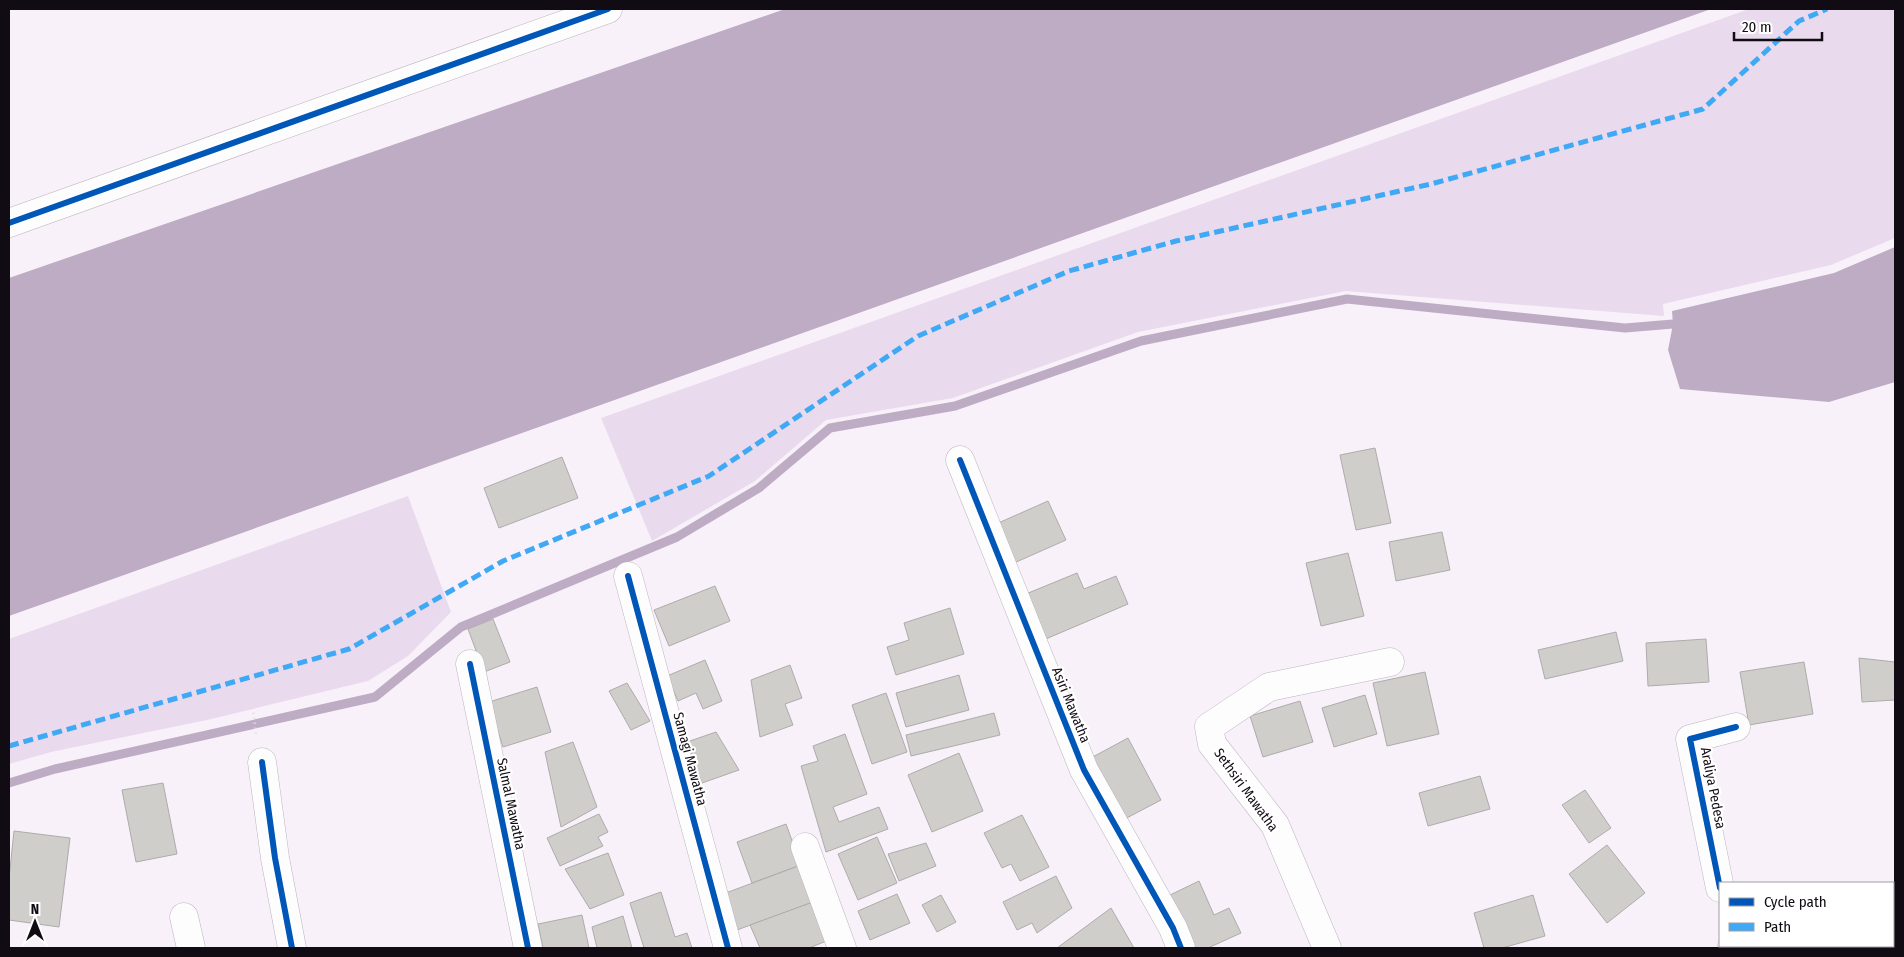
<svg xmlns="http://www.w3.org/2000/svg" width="1904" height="957" font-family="'Fira Sans Condensed',sans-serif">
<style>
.green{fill:#e9dbed}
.water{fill:#beacc4}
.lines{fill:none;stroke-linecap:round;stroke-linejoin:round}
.stream{stroke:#beacc4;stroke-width:9}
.building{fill:#cfcecb;stroke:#adacaa}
.minor-casing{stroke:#bcb4be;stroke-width:29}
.path{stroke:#e1dee1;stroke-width:3;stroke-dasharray:1 4;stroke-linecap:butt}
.minor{stroke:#fefdfe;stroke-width:28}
.quiet{stroke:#3fa9f5;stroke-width:5;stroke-dasharray:10 5;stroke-linecap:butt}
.cycleway-casing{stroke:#fff;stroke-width:9}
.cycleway{stroke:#0057b8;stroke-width:6}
.labels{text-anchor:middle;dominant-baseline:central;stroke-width:4.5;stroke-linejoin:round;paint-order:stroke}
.street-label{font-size:14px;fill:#110b13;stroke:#fff}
</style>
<rect width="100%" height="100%" fill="#f8f1fa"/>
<!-- green -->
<g class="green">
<polygon points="1749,9 1895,9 1895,238 1831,265 1663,304 1664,316 1346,291 1138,332 953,398 826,420 755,481 652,541 601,418"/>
<polygon points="408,496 451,612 408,656 368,681 207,720 51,752 9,764 9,639"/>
</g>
<!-- water -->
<g class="water">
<polygon points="785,9 1711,9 9,616 9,278"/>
<polygon points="1895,247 1895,382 1829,402 1680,389 1668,350 1673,324 1672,311 1834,273"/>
</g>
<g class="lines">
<!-- stream -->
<polyline class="stream" points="9,783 55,769 375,697 461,627 677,537 759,488 830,428 955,406 1141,341 1347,299 1625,328 1673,324"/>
</g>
<!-- building -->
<g class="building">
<polygon points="1375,448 1391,523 1356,530 1340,455"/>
<polygon points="562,457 578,498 499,528 484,488"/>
<polygon points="1048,501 1066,540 1014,563 996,524"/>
<polygon points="1442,532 1450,570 1396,581 1389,542"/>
<polygon points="1348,553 1364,616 1321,626 1306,563"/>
<polygon points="1077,573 1084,589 1116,576 1128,604 1041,641 1021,596"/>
<polygon points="715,586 730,621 669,646 654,610"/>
<polygon points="950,608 964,654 896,675 887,647 909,640 904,623"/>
<polygon points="493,619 510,662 484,672 468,629"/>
<polygon points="1616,632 1623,661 1545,679 1538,650"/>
<polygon points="1706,639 1709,682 1648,686 1646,643"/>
<polygon points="1859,658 1895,662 1895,700 1862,702"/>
<polygon points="705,660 722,701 703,709 696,693 678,701 667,676"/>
<polygon points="1804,662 1813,714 1749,725 1740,672"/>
<polygon points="790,665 802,698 785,704 793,725 760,737 751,680"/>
<polygon points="1425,672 1439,734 1387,746 1373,683"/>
<polygon points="959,675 969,710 906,727 896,693"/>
<polygon points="627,683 650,721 631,730 609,691"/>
<polygon points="537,687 551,732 503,747 489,702"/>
<polygon points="886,693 907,752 872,764 852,705"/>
<polygon points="1365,695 1377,734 1334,747 1322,708"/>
<polygon points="1300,701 1313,742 1263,757 1250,716"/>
<polygon points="994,713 1000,735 911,756 906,735"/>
<polygon points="716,732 739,770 702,783 687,742"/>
<polygon points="845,734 867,794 833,807 839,822 879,807 888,829 826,852 801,766 818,761 813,746"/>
<polygon points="1128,738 1161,800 1121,821 1089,759"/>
<polygon points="573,742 597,807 561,827 545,752"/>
<polygon points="959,753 983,811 932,832 908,775"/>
<polygon points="1480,776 1490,809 1428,826 1419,793"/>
<polygon points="163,783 177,854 136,862 122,790"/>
<polygon points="1585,790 1611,828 1589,843 1562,805"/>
<polygon points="599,814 608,832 598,837 603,846 560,866 547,838"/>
<polygon points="1022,815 1049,867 1020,881 1011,864 1002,868 984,833"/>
<polygon points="786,824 801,865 752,883 737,842"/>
<polygon points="14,831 70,838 59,927 9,920 9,879"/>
<polygon points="877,837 897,883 858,900 838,854"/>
<polygon points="926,843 936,866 899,881 888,854"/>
<polygon points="1607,845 1645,893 1607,923 1569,874"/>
<polygon points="608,853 624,895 590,909 565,869"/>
<polygon points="801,865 813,902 737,930 723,894"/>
<polygon points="1056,876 1072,908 1037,933 1032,923 1017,930 1003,902"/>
<polygon points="1199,881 1214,915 1229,908 1241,933 1208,948 1192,948 1168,896"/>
<polygon points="661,892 675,937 687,933 692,948 644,948 630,903"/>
<polygon points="897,894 910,923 870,940 858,911"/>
<polygon points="941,895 956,922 937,932 922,905"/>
<polygon points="1533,895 1545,936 1502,948 1484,948 1474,913"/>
<polygon points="813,902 829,940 809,948 760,948 750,925"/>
<polygon points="1111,908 1134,948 1057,948"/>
<polygon points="582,915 589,948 543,948 538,924"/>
<polygon points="623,916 632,948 597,948 592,927"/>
<polygon points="1769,946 1824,946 1825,948 1769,948"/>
</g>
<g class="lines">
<!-- minor casing -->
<g class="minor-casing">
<g id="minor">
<polyline points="9,223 608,9"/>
<polyline points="960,460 1084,770 1173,928 1181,948"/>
<polyline points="628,576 728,948"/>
<polyline points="470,664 528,948"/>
<polyline points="262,762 275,858 292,948"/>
<polyline points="805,847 842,948"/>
<polyline points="1720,888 1690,739 1736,727"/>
<polyline points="184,917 191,948"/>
<polyline points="1732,946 1732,948"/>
<polyline points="1327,948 1275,825 1212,744 1209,727 1269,687 1390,662"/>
</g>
</g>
<!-- path -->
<polyline class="path" points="249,678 256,734"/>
<!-- minor -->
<use href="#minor" class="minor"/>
<!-- quiet -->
<polyline class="quiet" points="9,746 349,649 503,561 709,476 918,336 1069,271 1176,241 1431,184 1703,109 1799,21 1827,9"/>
<!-- cycleway casing -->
<g class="cycleway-casing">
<g id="cycleway">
<polyline points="9,223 608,9"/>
<polyline points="960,460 1084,770 1173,928 1181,948"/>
<polyline points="628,576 728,948"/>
<polyline points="470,664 528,948"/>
<polyline points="262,762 275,858 292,948"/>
<polyline points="1720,888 1690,739 1736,727"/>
</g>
</g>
<!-- cycleway -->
<use href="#cycleway" class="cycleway"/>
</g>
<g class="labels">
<!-- street labels -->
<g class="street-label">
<text transform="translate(1071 705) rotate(68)">Asiri Mawatha</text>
<text transform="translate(690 759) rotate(75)">Samagi Mawatha</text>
<text transform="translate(1713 788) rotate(79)">Araliya Pedesa</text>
<text transform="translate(1246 790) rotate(54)">Sethsiri Mawatha</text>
<text transform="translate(511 804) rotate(78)">Salmal Mawatha</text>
</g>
</g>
<!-- border -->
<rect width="1904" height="957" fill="none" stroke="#110b13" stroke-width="20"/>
<!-- legend -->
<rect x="1719" y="882" width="175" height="65" fill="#ffffff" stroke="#a09da1"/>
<rect x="1729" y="898" width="25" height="8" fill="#0057b8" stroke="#a09da1"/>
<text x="1764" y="907" font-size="15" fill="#110b13">Cycle path</text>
<rect x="1729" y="923" width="25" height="8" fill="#3fa9f5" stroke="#a09da1"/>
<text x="1764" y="932" font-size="15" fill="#110b13">Path</text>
<!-- north arrow -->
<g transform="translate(35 922)" stroke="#ffffff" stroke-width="4" paint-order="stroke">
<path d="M0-4L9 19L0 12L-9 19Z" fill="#110b13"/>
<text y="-8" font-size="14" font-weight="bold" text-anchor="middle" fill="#110b13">N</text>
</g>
<!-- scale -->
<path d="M1734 32v8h88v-8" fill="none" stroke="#110b13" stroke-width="2.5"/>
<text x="1742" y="32" font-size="15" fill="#110b13" stroke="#ffffff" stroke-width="4" paint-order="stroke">20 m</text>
</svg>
